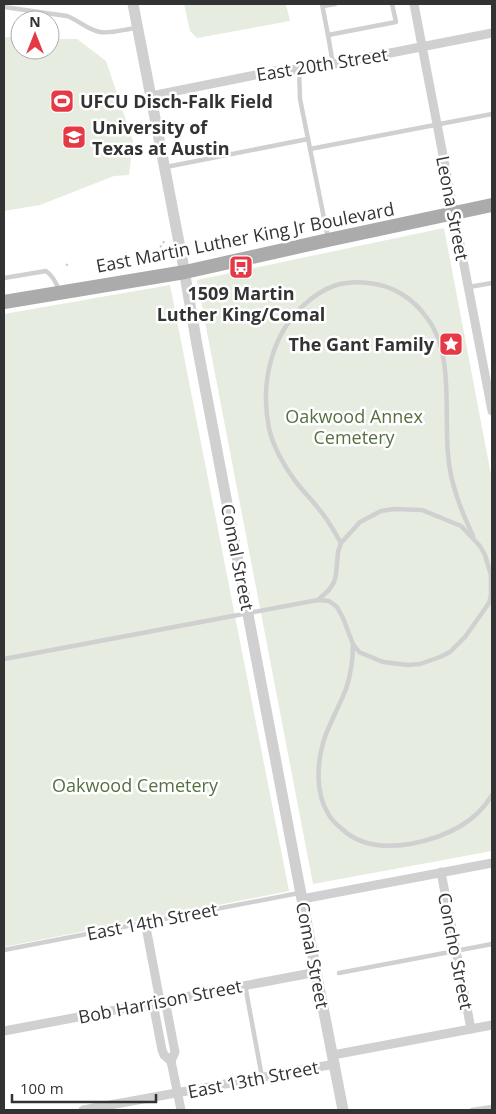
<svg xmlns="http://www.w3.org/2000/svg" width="496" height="1114" font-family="'Open Sans',sans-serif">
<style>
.green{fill:#e6ecdf}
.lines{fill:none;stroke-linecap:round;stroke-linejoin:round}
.path{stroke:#cdcdcd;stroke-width:2;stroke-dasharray:2.5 2.5;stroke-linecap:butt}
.service{stroke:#d0d0d0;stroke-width:4.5}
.minor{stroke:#d0d0d0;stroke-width:9}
.tertiary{stroke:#d0d0d0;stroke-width:11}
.primary{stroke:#ababab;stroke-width:14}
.labels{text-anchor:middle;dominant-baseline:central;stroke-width:5;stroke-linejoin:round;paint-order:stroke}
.street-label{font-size:18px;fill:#333;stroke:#fff}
.poi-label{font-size:18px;font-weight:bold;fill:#333;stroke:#fff;text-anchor:start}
.park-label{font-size:18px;fill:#56703f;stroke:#fff}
</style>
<rect width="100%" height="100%" fill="#fff"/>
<!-- green -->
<g class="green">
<polygon points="184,4 286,4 290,21 197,38 190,31"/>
<polygon points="4,37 20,38 20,50 50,50 50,39 77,39 106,61 133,141 129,175 114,176 40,205 4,211"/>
<polygon points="444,228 492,480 492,851 313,884 197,280"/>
<polygon points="170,285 289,891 4,947 4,314"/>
</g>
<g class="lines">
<!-- path -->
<g class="path">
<polyline points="66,264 69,267"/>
<polyline points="149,264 165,240"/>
</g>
<!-- service -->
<g class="service">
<polyline points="322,4 328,35 396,22 392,4"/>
<polyline points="323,6 335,4"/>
<path d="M4,7l63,9c11,4 21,14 33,16 10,2 26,-3 36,-4"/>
<polyline points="328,35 333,64"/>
<polyline points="299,69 300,99 328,238"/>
<polyline points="310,149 492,114"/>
<polyline points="166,167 308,139"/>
<path d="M4,278l42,-7c7,5 10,11 13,19"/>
<polyline points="469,287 492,283"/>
<path d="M341,543c-7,-12 -14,-25 -23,-35 -7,-9 -15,-17 -22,-26 -11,-15 -23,-35 -27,-54 -9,-44 2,-94 36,-124 19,-17 37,-24 63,-21 24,2 45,15 59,35 27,35 17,94 21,136 2,29 13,56 25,82"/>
<path d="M353,644c0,15 -2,30 -7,45 -6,15 -14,30 -20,45 -9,25 -12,58 3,81 3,6 8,10 13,14 18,17 44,19 68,15 32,-6 65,-20 82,-49"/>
<polyline points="4,659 318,600 329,601 337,607 343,618 353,644 359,652 383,662 408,665 420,664 440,657 450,652 465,637 489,603 491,595 491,575 485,555 480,546 461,526 422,510 394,509 381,511 360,522 341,543 338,552 336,575 334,582 329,590 318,600"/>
<polyline points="4,950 299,893"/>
<polyline points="339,973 492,944"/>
<polyline points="245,985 262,1077"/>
<polyline points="472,1110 492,1107"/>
</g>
<!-- minor -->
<g class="minor">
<polyline points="414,4 492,411"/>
<polyline points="151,96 275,71 314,68 492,33"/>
<polyline points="441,872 471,1029"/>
<polyline points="302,899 492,863"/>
<polyline points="145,922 160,1001"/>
<polyline points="165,1000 174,1047 175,1052 171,1061 181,1110"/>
<polyline points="153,1003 162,1050 164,1055 171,1061"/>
<polyline points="4,1031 317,972"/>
<polyline points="333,1055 492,1025"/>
<polyline points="83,1110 335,1064"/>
</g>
<!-- tertiary -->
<polyline class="tertiary" points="133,4 182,258 197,345 300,889 343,1110"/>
<!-- primary -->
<polyline class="primary" points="4,302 185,272 328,240 492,205"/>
</g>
<!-- icons -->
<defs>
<g id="stadium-square" transform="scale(1.25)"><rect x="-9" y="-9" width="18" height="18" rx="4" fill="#e63946" stroke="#fff"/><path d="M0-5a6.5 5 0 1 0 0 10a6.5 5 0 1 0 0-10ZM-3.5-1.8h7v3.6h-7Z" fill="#fff"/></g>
<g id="university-square" transform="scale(1.25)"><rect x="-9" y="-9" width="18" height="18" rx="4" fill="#e63946" stroke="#fff"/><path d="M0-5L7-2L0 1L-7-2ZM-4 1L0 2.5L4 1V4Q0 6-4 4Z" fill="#fff"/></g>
<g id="bus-square" transform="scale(1.25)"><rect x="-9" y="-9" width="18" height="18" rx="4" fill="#e63946" stroke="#fff"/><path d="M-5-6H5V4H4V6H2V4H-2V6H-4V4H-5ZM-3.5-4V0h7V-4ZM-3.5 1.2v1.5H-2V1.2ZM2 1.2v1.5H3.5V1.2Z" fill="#fff"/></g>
<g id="sight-square" transform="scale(1.25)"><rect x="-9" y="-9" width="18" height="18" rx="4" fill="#e63946" stroke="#fff"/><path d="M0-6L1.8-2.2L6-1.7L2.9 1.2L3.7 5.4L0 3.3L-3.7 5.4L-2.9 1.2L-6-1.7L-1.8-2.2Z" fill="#fff"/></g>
</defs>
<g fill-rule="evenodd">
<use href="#stadium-square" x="62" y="101"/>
<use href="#university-square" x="74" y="137"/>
<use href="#bus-square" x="241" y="267"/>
<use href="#sight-square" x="451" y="344"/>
</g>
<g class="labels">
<!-- street labels -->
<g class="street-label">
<text transform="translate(322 64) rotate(-9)">East 20th Street</text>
<text transform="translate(453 208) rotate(79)">Leona Street</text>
<text transform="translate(245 237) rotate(-11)">East Martin Luther King Jr Boulevard</text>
<text transform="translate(238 557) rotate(79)">Comal Street</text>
<text transform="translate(152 921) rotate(-11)">East 14th Street</text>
<text transform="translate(456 951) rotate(79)">Concho Street</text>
<text transform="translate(313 955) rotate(79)">Comal Street</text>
<text transform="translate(160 1001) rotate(-11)">Bob Harrison Street</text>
<text transform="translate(253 1079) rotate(-11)">East 13th Street</text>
</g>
<!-- poi labels -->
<g class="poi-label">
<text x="80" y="101">UFCU Disch-Falk Field</text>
<text x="92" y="127">University of<tspan x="92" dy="21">Texas at Austin</tspan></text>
<text x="241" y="293" text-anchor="middle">1509 Martin<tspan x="241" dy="21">Luther King/Comal</tspan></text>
<text x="434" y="344" text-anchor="end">The Gant Family</text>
</g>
<!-- park labels -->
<g class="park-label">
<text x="354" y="416">Oakwood Annex<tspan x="354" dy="21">Cemetery</tspan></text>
<text x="135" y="785">Oakwood Cemetery</text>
</g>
</g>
<!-- border -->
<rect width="496" height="1114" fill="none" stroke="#333333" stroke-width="10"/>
<!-- north arrow -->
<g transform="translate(35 35)"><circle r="24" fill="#ffffff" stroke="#adadad"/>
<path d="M0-4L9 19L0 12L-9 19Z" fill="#e63946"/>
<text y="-8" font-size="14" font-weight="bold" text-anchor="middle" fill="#333333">N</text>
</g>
<!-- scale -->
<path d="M12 1094v8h144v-8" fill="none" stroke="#333333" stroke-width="2.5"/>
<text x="20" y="1094" font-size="15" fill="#333333" stroke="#ffffff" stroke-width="4" paint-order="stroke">100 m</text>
</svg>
